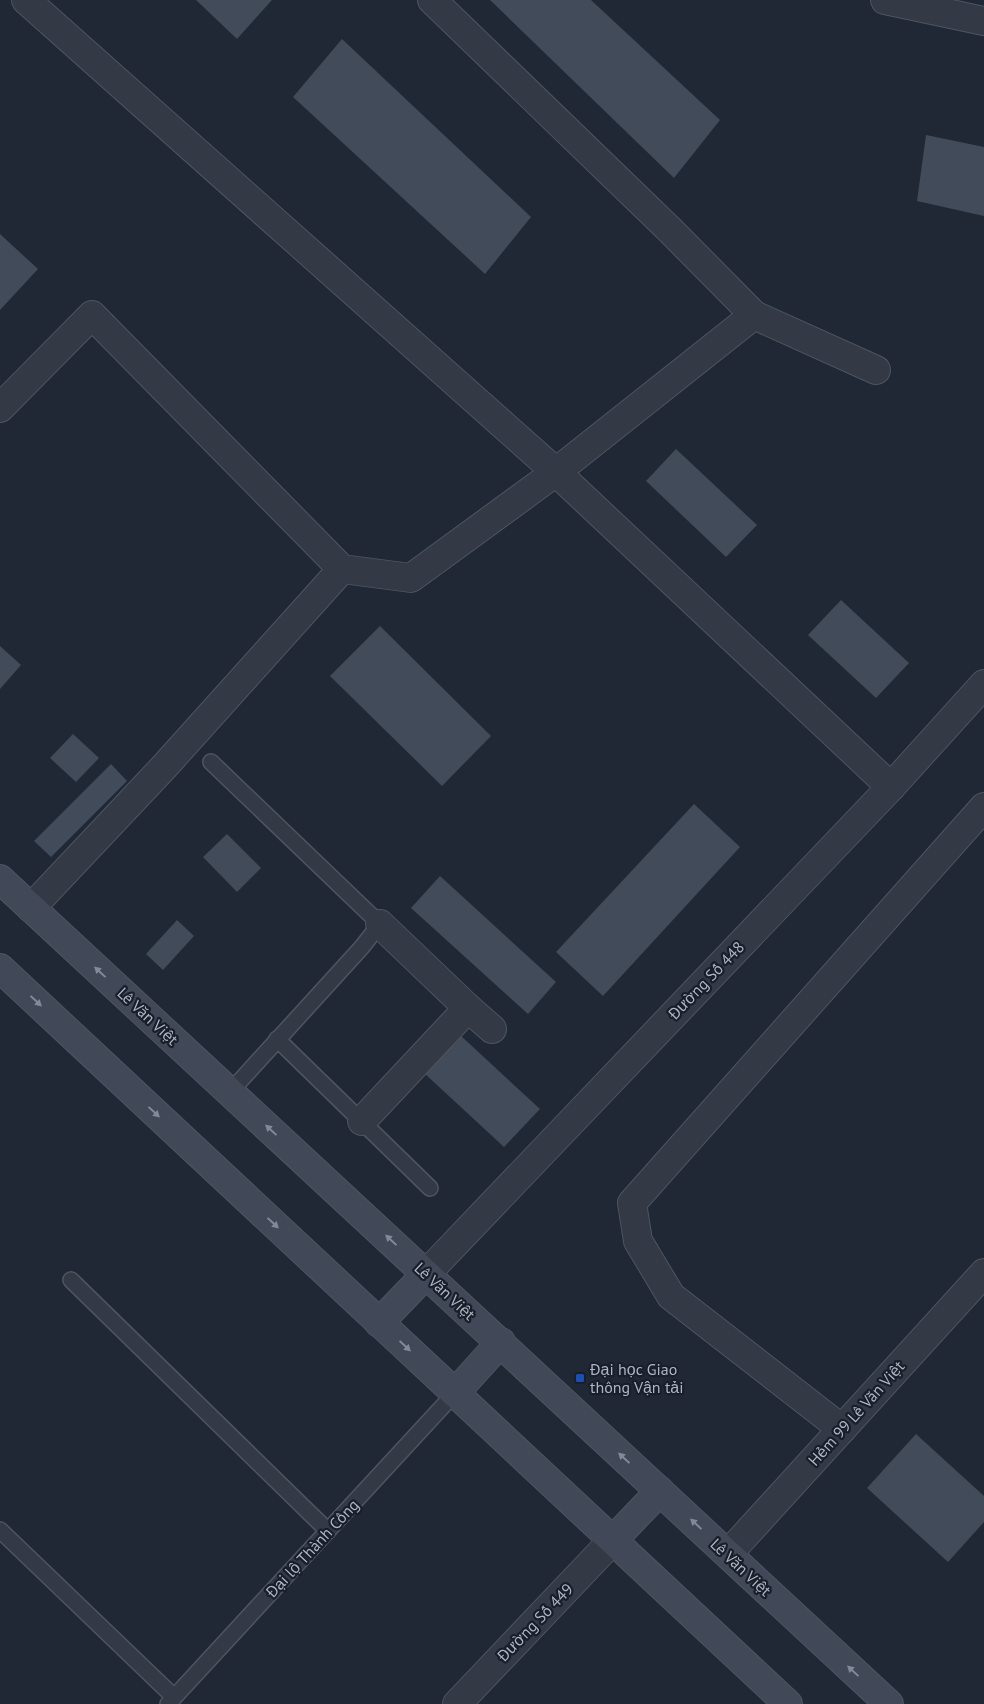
<svg xmlns="http://www.w3.org/2000/svg" width="984" height="1704" font-family="'PT Sans',sans-serif">
<style>
.building{fill:#414b5a}
.lines{fill:none;stroke-linecap:round;stroke-linejoin:round}
.service-casing{stroke:#4e5561;stroke-width:18}
.minor-casing{stroke:#4e5561;stroke-width:30}
.secondary-casing{stroke:#4e5561;stroke-width:30}
.service{stroke:#333a46;stroke-width:15}
.minor{stroke:#333a46;stroke-width:28}
.secondary{stroke:#414959;stroke-width:28}
.oneway{fill:#828a99}
.transit-dot{fill:#1a4fb4;stroke:#191f2a;stroke-width:2}
.labels{text-anchor:middle;dominant-baseline:central;stroke-width:4.5;stroke-linejoin:round;paint-order:stroke}
.street-label{font-size:16px;fill:#adb5c3;stroke:#191f2a}
.poi-label{font-size:16px;fill:#adb5c3;stroke:#191f2a;text-anchor:start}
</style>
<rect width="100%" height="100%" fill="#202835"/>
<!-- building -->
<g class="building">
<polygon points="196,0 272,0 237,39"/>
<polygon points="490,0 591,0 720,120 674,178"/>
<polygon points="342,39 531,217 485,274 293,97"/>
<polygon points="926,135 984,147 984,216 917,201"/>
<polygon points="0,234 38,269 0,310"/>
<polygon points="676,449 757,525 726,557 646,481"/>
<polygon points="841,600 909,663 876,698 808,635"/>
<polygon points="380,626 491,736 442,786 330,676"/>
<polygon points="0,646 21,665 0,689"/>
<polygon points="73,734 99,758 76,782 50,758"/>
<polygon points="111,764 127,781 51,857 34,841"/>
<polygon points="694,804 740,847 603,996 556,952"/>
<polygon points="227,834 261,868 237,892 203,857"/>
<polygon points="440,876 556,982 528,1014 411,908"/>
<polygon points="177,920 194,936 163,970 146,954"/>
<polygon points="460,1035 540,1109 504,1147 424,1073"/>
<polygon points="916,1434 984,1496 984,1522 948,1562 867,1488"/>
</g>
<g class="lines">
<!-- service casing -->
<g class="service-casing">
<g id="service">
<polyline points="211,762 380,924 362,947 230,1092"/>
<polyline points="277,1039 430,1188"/>
<polyline points="71,1280 328,1531"/>
<polyline points="0,1530 174,1697"/>
<polyline points="168,1704 455,1393"/>
</g>
</g>
<!-- minor casing -->
<g class="minor-casing">
<g id="minor">
<polyline points="26,0 556,472 891,787"/>
<polyline points="432,0 671,231 754,315 876,370"/>
<polyline points="885,0 984,21"/>
<polyline points="0,408 92,315 342,569 411,578 556,472 754,315"/>
<polyline points="31,908 163,768 342,569"/>
<polyline points="468,1008 492,1029"/>
<polyline points="362,1121 468,1008 380,924"/>
<polyline points="426,1274 891,787 984,684"/>
<polyline points="842,1429 671,1296 638,1241 632,1203 984,807"/>
<polyline points="728,1554 984,1273"/>
<polyline points="457,1704 613,1540"/>
</g>
</g>
<!-- secondary casing -->
<g class="secondary-casing">
<g id="secondary">
<polyline points="0,879 889,1704"/>
<polyline points="0,968 788,1704"/>
<polyline points="379,1323 426,1274"/>
<polyline points="455,1393 501,1342"/>
<polyline points="613,1540 660,1491"/>
</g>
</g>
<!-- service -->
<use href="#service" class="service"/>
<!-- minor -->
<use href="#minor" class="minor"/>
<!-- secondary -->
<use href="#secondary" class="secondary"/>
</g>
<!-- one-way arrows -->
<defs><path id="oneway-solid" d="M-6-.8H1V-3.2L6.5 0L1 3.2V.8H-6Z" transform="scale(1.25)"/></defs>
<g class="oneway">
<use href="#oneway-solid" transform="translate(100 972) rotate(-137)"/>
<use href="#oneway-solid" transform="translate(36 1001) rotate(43)"/>
<use href="#oneway-solid" transform="translate(154 1112) rotate(43)"/>
<use href="#oneway-solid" transform="translate(271 1130) rotate(-137)"/>
<use href="#oneway-solid" transform="translate(273 1223) rotate(43)"/>
<use href="#oneway-solid" transform="translate(391 1240) rotate(-137)"/>
<use href="#oneway-solid" transform="translate(405 1346) rotate(43)"/>
<use href="#oneway-solid" transform="translate(624 1458) rotate(-137)"/>
<use href="#oneway-solid" transform="translate(696 1524) rotate(-137)"/>
<use href="#oneway-solid" transform="translate(853 1671) rotate(-137)"/>
</g>
<!-- markers -->
<rect class="transit-dot" x="575" y="1373" width="10" height="10" rx="2.5"/>
<g class="labels">
<!-- street labels -->
<g class="street-label">
<text transform="translate(706 980) rotate(-46)">Đường Số 448</text>
<text transform="translate(148 1016) rotate(43)">Lê Văn Việt</text>
<text transform="translate(445 1291) rotate(43)">Lê Văn Việt</text>
<text transform="translate(856 1413) rotate(-48)">Hẻm 99 Lê Văn Việt</text>
<text transform="translate(312 1548) rotate(-47)">Đại lộ Thành Công</text>
<text transform="translate(741 1567) rotate(43)">Lê Văn Việt</text>
<text transform="translate(535 1622) rotate(-46)">Đường Số 449</text>
</g>
<!-- poi labels -->
<g class="poi-label">
<text x="590" y="1369">Đại học Giao<tspan x="590" dy="18">thông Vận tải</tspan></text>
</g>
</g>
</svg>
